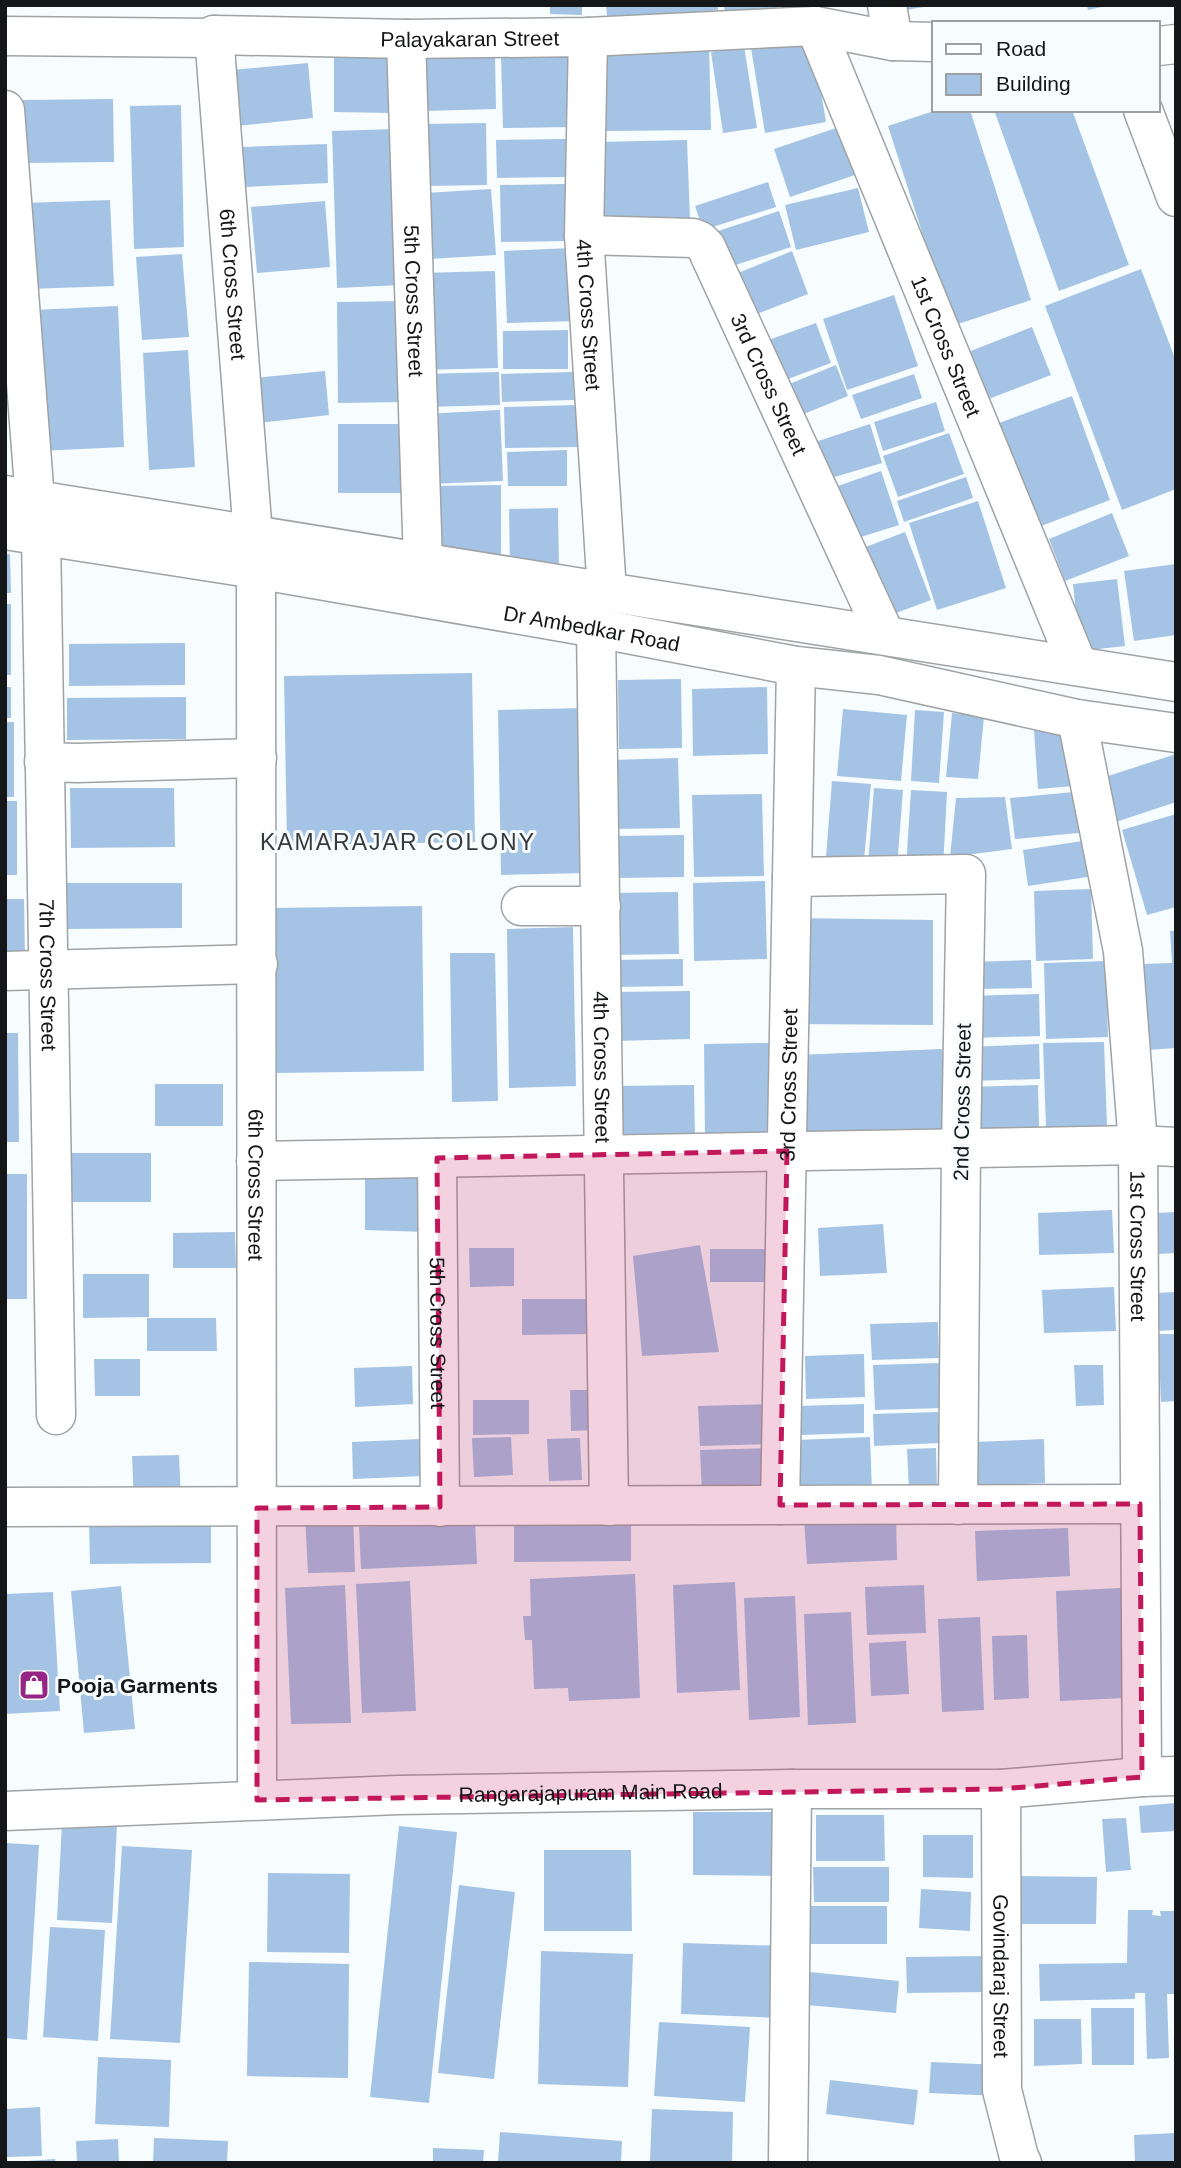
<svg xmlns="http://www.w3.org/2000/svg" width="1181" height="2168" font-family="Helvetica,sans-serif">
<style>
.building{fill:#a5c4e5}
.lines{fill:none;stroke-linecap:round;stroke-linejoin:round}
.street-casing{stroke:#9fa3a5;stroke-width:41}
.secondary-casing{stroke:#9fa3a5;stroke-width:41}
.street{stroke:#fff;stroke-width:38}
.secondary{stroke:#fff;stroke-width:38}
.marked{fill:#c2185b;fill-opacity:0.2;stroke:#c2185b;stroke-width:5;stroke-dasharray:14 9;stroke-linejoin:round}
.labels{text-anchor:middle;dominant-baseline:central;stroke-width:6;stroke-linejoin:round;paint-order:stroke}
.street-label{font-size:21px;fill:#141617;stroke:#f7fcfe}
.poi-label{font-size:21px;font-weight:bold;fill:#141617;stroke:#f7fcfe;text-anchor:start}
.neighbourhood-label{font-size:23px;letter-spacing:2px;fill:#373b3c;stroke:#f7fcfe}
</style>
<rect width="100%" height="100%" fill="#f7fcfe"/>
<!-- building -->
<g class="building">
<polygon points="550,5 582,5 582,15 550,14"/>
<polygon points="606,5 718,5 718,10 608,24"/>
<polygon points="724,5 777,5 777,10 725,15"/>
<polygon points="898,5 924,5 924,7 899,11"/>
<polygon points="1087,5 1106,5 1106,6 1088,10"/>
<polygon points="811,32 826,122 765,133 750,42"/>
<polygon points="709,43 711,130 603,131 601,45"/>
<polygon points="744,46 757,128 723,133 711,52"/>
<polygon points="570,55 571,127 503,128 501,57"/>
<polygon points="334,56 391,57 391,113 334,112"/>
<polygon points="495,57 496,109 424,111 423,59"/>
<polygon points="308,63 313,118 237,126 232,70"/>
<polygon points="113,99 114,162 22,163 22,100"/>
<polygon points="181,105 184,247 134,249 130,106"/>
<polygon points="937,110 970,110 1031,300 952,326 888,126"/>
<polygon points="994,110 1072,110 1129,265 1059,291"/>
<polygon points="486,123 487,185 424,186 423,124"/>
<polygon points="839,127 855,175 790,197 774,149"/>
<polygon points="396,129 401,285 337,288 332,131"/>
<polygon points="566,139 566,177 497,178 496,140"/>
<polygon points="687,140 690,220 601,223 598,142"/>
<polygon points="327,144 328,183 244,187 241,147"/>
<polygon points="768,182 776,207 703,230 695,206"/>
<polygon points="565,184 566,241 501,242 500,185"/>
<polygon points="858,188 869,232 796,250 785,205"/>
<polygon points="491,189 496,255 429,259 425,193"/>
<polygon points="110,200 114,286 28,289 24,203"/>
<polygon points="325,201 330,267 257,273 251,207"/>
<polygon points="779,211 791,247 720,270 709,234"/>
<polygon points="572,248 575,321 507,323 504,251"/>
<polygon points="792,251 808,294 749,317 733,275"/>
<polygon points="182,254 189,337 142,340 136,257"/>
<polygon points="1141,269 1176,361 1176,489 1122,510 1045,306"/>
<polygon points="495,271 498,368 423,370 420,273"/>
<polygon points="894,295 918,366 847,390 823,319"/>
<polygon points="404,301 406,402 338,403 337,302"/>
<polygon points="118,306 124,447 39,451 33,310"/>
<polygon points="816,323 831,363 772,385 757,344"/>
<polygon points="1032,327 1051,375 981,402 963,354"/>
<polygon points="568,330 568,369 503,369 503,331"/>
<polygon points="188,350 195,467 149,470 143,353"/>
<polygon points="836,365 848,396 789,420 777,389"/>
<polygon points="325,371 329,415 259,423 254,378"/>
<polygon points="499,372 500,405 425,407 424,374"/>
<polygon points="573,372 574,400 502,402 501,374"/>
<polygon points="914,374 922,398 861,419 852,395"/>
<polygon points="1072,396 1110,500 1033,529 994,425"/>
<polygon points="936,402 945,431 883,451 874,422"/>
<polygon points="578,405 579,447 505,448 504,407"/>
<polygon points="500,410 503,481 428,484 424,414"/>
<rect x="338" y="424" width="65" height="69"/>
<polygon points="870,424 882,463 821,481 806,445"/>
<polygon points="949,433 964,474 898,497 883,456"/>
<polygon points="567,450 567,486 508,486 507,452"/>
<polygon points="881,471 899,525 848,541 829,489"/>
<polygon points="966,477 973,498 904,522 897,501"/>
<polygon points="501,485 501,554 432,560 428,486"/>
<polygon points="978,501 1006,588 937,610 909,523"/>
<polygon points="558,508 559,568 510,568 509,509"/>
<polygon points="1112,513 1129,556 1065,581 1049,539"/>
<polygon points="905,532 931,600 880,619 855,551"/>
<polygon points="5,554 10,554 11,593 5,593"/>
<polygon points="1176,564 1176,635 1134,641 1124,571"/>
<polygon points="1117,579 1125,646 1080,651 1073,584"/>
<rect x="5" y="604" width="6" height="71"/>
<polygon points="185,643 185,685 69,686 69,644"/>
<polygon points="472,673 475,842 287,845 284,676"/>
<polygon points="681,679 682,748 619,749 618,680"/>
<rect x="5" y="687" width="6" height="31"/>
<polygon points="767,687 768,754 693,756 692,689"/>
<polygon points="186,697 186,739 67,740 67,698"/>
<polygon points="584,708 587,873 501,875 498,710"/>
<polygon points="843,709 907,715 901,781 837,776"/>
<polygon points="915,710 944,712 939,783 911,781"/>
<polygon points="952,713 984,716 978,779 946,777"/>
<rect x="5" y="722" width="9" height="75"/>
<polygon points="1071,727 1074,786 1038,789 1034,730"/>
<polygon points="1176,754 1176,802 1116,822 1102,778"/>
<polygon points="678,758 680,828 611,829 610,760"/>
<polygon points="832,781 871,784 864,860 826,857"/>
<polygon points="70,788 174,788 175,847 71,848"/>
<polygon points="874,788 903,790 897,867 868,864"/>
<polygon points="911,790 947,792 943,869 906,867"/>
<polygon points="1084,791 1088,832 1015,839 1010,798"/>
<polygon points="762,794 764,876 694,877 692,795"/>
<polygon points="1005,797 1012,849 950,857 956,798"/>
<rect x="5" y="801" width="12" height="74"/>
<polygon points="1176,814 1176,907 1147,915 1122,830"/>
<polygon points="684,835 684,877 616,878 616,836"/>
<polygon points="1089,840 1094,876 1028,886 1023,850"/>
<polygon points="765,881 767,959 694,961 693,883"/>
<polygon points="67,883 182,883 182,928 67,929"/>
<polygon points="1091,889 1093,959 1036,961 1034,891"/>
<polygon points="678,892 679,954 610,955 609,893"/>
<polygon points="5,899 24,899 25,959 5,959"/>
<polygon points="422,906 424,1071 274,1073 271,908"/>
<polygon points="794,918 933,920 933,1025 793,1024"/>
<polygon points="573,927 576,1086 509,1088 507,929"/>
<polygon points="1170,931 1176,931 1176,1048 1148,1050 1143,964 1172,963"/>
<polygon points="450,953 495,953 498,1101 452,1102"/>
<polygon points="683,959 683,986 612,987 611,960"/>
<polygon points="1031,960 1032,988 972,989 971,962"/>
<polygon points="1106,961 1108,1037 1046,1039 1044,963"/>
<polygon points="690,991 690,1039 615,1041 614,992"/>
<polygon points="1039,994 1040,1036 969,1038 968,996"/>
<polygon points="5,1033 18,1033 19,1142 5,1142"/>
<polygon points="1104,1042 1107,1126 1046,1128 1043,1043"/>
<polygon points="769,1043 771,1136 705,1136 704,1044"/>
<polygon points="1039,1044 1040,1079 969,1081 968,1047"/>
<polygon points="942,1049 946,1138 798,1143 797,1055"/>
<rect x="155" y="1084" width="68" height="42"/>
<polygon points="694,1085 695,1138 614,1139 613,1086"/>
<polygon points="1038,1085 1039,1127 969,1129 968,1087"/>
<polygon points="70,1153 151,1153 151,1202 71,1202"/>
<polygon points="421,1171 427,1232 365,1230 365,1172"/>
<rect x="5" y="1174" width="22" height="125"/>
<polygon points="1112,1210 1114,1253 1039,1255 1038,1213"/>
<polygon points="1176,1212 1176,1253 1157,1254 1155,1213"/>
<polygon points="883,1224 887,1273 820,1276 818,1228"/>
<polygon points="235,1232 236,1268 173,1268 173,1233"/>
<polygon points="700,1245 719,1352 642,1356 633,1256"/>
<polygon points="469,1248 514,1248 514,1286 470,1287"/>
<rect x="710" y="1249" width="70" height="33"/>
<polygon points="83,1274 149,1274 149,1317 83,1318"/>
<polygon points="1114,1287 1116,1331 1044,1333 1042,1290"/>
<polygon points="1176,1292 1176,1330 1156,1331 1155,1293"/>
<polygon points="522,1299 590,1299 590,1334 522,1335"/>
<polygon points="147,1318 216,1318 217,1351 147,1351"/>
<polygon points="938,1322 939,1358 872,1360 870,1324"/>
<polygon points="1158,1334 1176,1334 1176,1401 1161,1402"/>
<polygon points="864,1354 865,1397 806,1399 805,1356"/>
<polygon points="94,1359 140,1359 140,1396 95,1396"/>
<polygon points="941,1363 943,1408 875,1410 873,1365"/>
<polygon points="1074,1365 1103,1365 1104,1405 1076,1406"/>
<polygon points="412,1366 413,1404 355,1407 354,1368"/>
<polygon points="570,1390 594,1390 595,1430 571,1431"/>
<polygon points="473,1400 529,1400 529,1434 473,1435"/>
<polygon points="769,1404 771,1444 700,1446 698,1406"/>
<polygon points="864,1404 864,1433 799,1435 798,1406"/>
<polygon points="938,1412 940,1443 874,1446 873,1414"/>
<polygon points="511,1437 513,1475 474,1477 472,1438"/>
<polygon points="870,1437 872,1492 799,1495 797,1440"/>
<polygon points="580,1438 582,1480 549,1481 547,1439"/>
<polygon points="421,1439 423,1476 353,1479 352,1442"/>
<polygon points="1044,1439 1045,1483 977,1486 975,1442"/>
<polygon points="771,1448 772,1491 702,1494 700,1450"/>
<polygon points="936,1448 937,1490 909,1490 907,1449"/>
<polygon points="179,1455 181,1499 134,1501 132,1456"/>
<polygon points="353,1513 355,1572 308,1573 305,1515"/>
<polygon points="896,1515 897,1560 807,1564 804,1519"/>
<polygon points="211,1520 211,1563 90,1564 89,1521"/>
<polygon points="475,1522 477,1564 361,1569 359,1527"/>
<polygon points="631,1523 631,1561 514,1562 514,1525"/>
<polygon points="1068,1528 1070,1576 977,1581 975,1531"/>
<polygon points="635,1574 640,1698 569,1701 568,1688 534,1689 532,1640 525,1640 523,1616 531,1616 530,1579"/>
<polygon points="410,1581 416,1711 362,1713 356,1584"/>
<polygon points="735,1582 740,1690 677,1693 673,1585"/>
<polygon points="345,1585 351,1723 291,1724 285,1588"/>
<polygon points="924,1585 926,1633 867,1635 865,1587"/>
<polygon points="121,1586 135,1729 84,1733 71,1591"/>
<polygon points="1121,1588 1125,1698 1060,1701 1056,1591"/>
<polygon points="53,1592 60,1711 5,1714 5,1594"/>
<polygon points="795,1596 800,1717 749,1720 744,1598"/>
<polygon points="851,1612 856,1723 808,1725 804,1614"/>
<polygon points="980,1617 984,1710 942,1712 938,1619"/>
<polygon points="1027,1635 1029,1698 994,1700 992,1636"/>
<polygon points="906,1641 909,1694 871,1696 869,1643"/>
<polygon points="1176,1803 1176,1831 1141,1833 1139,1806"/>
<polygon points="693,1812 781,1812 781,1876 693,1875"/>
<polygon points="816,1815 884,1815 885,1861 816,1861"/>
<polygon points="1126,1818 1131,1870 1106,1872 1102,1819"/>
<polygon points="62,1822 117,1825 112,1923 57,1920"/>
<polygon points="399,1826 457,1832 429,2103 370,2097"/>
<polygon points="923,1835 973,1835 973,1878 923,1877"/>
<polygon points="5,1843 39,1845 27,2040 5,2038"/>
<polygon points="122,1846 192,1850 180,2043 110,2039"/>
<polygon points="544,1850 631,1850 632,1931 544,1931"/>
<polygon points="813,1867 889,1867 889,1902 814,1902"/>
<polygon points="268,1873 350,1874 349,1953 267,1952"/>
<polygon points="1012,1876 1097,1877 1096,1924 1012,1924"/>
<polygon points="459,1885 515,1892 494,2079 438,2073"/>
<polygon points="921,1889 971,1892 970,1931 919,1928"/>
<rect x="807" y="1906" width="80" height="38"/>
<polygon points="1128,1910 1153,1910 1152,1915 1161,1916 1160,1911 1176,1911 1176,1994 1167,1994 1169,2058 1147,2059 1145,1993 1135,1993 1135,1999 1040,2001 1039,1964 1127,1963"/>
<polygon points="50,1927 105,1930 98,2041 43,2037"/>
<polygon points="683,1943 785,1946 782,2018 681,2014"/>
<polygon points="541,1951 633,1954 628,2087 538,2084"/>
<polygon points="989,1956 989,1992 907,1993 906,1957"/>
<polygon points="249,1962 349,1964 348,2078 247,2076"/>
<polygon points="810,1972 899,1981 896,2013 807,2005"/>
<polygon points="1091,2008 1134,2008 1134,2065 1092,2065"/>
<polygon points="1034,2019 1081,2019 1082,2064 1034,2066"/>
<polygon points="659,2022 750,2027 745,2102 654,2096"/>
<polygon points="98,2057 171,2060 169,2127 95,2124"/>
<polygon points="931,2062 1001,2065 1000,2096 929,2093"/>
<polygon points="830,2080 918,2090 914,2125 826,2114"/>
<polygon points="40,2107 42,2156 5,2157 5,2109"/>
<polygon points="652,2109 733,2112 732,2163 650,2162"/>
<polygon points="500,2132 622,2141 621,2163 498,2163"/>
<polygon points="1176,2133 1176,2163 1135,2163 1134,2135"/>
<polygon points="154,2138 228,2141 227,2163 153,2163"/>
<polygon points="118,2139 119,2163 77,2163 76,2141"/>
<polygon points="433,2148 484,2150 483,2163 433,2163"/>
<polygon points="55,2159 56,2163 28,2163 28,2161"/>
</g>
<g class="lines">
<!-- street casing -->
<g class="street-casing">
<g id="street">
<polyline points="887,5 893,41"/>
<path id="s1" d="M815,26l263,640"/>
<path id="s2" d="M214,35l39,500"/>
<path id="s3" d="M5,36l208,2 1,-3 192,4 182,-2 227,-11 78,15 41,1"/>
<path id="s4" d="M588,37l-4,198 23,357"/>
<path id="s5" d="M406,39l17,524"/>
<polyline points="1158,46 1176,44"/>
<polyline points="5,110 35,500"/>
<polyline points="1143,110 1176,197"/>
<path id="s6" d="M584,235l109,3 7,3 6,6 179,388"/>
<path id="s7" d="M41,536l15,879"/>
<path id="s8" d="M256,569l1,1231"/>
<path id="s9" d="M596,628l13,878"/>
<path id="s10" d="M1077,719l46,232 15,194 4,632"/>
<polyline points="44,762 77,763 257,758"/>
<polyline points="792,877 966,874 961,1148 958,1505"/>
<polyline points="521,906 601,906"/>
<polyline points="5,971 258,964"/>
<path id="s11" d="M437,1158l3,349"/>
<polyline points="256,1161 1138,1145 1176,1147"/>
<path id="s12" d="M780,1505l16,-839"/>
<polyline points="5,1507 1140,1504"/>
<path id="s13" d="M1001,1789l1,301 17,67 3,6"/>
<polyline points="788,2163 792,1789"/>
</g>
</g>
<!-- secondary casing -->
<g class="secondary-casing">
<g id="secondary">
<polyline points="5,495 607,592 1176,682"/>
<path id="s14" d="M5,530l251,39 340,59 200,38 83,9 198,44 99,14"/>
<path id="s15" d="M5,1811l393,-16 394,-6h209l141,-12 34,-1"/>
</g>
</g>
<!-- street -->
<use href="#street" class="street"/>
<!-- secondary -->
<use href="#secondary" class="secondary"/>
</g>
<!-- marked area -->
<path class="marked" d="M787,1151l-7,354 360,-1 2,273 -141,12 -744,11v-292l183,-1 -3,-349z"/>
<!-- icons -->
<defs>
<g id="shop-square" transform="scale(1.575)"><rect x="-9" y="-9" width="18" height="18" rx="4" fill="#952686" stroke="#f7fcfe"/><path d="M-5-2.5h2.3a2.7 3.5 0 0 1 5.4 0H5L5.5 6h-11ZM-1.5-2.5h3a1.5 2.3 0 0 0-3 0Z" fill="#fff"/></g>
</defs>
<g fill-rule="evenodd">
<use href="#shop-square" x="34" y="1685"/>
</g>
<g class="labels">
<!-- street labels -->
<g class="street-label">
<text stroke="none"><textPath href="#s3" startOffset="467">Palayakaran Street</textPath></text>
<text stroke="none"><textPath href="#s2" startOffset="250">6th Cross Street</textPath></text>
<text stroke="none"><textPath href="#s5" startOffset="262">5th Cross Street</textPath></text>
<text stroke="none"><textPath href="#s4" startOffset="278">4th Cross Street</textPath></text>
<text stroke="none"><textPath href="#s1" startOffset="346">1st Cross Street</textPath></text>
<text stroke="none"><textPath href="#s6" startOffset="276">3rd Cross Street</textPath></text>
<text stroke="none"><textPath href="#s14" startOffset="595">Dr Ambedkar Road</textPath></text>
<text stroke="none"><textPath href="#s7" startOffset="439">7th Cross Street</textPath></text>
<text stroke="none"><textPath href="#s9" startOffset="439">4th Cross Street</textPath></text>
<text stroke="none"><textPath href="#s12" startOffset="420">3rd Cross Street</textPath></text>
<text transform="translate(962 1102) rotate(-89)">2nd Cross Street</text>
<text stroke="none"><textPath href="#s8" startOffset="616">6th Cross Street</textPath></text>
<text stroke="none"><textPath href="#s10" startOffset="532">1st Cross Street</textPath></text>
<text stroke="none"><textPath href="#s11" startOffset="175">5th Cross Street</textPath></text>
<text stroke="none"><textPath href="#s15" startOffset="586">Rangarajapuram Main Road</textPath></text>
<text stroke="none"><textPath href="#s13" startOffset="187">Govindaraj Street</textPath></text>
</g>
<!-- poi labels -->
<g class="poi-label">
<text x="57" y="1685">Pooja Garments</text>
</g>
<!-- neighbourhood labels -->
<g class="neighbourhood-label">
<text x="398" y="842">KAMARAJAR COLONY</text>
</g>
</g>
<!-- border -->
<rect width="1181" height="2168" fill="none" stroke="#141617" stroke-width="14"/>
<!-- legend -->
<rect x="932" y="21" width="228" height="91" fill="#f7fcfe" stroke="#9ca0a2" stroke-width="2"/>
<rect x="946" y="44" width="35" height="10" fill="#ffffff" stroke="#9ca0a2" stroke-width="2"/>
<text x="996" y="56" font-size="21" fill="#141617">Road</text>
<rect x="946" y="74" width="35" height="21" fill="#a5c4e5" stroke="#9ca0a2" stroke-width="2"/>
<text x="996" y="91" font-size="21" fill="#141617">Building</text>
</svg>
